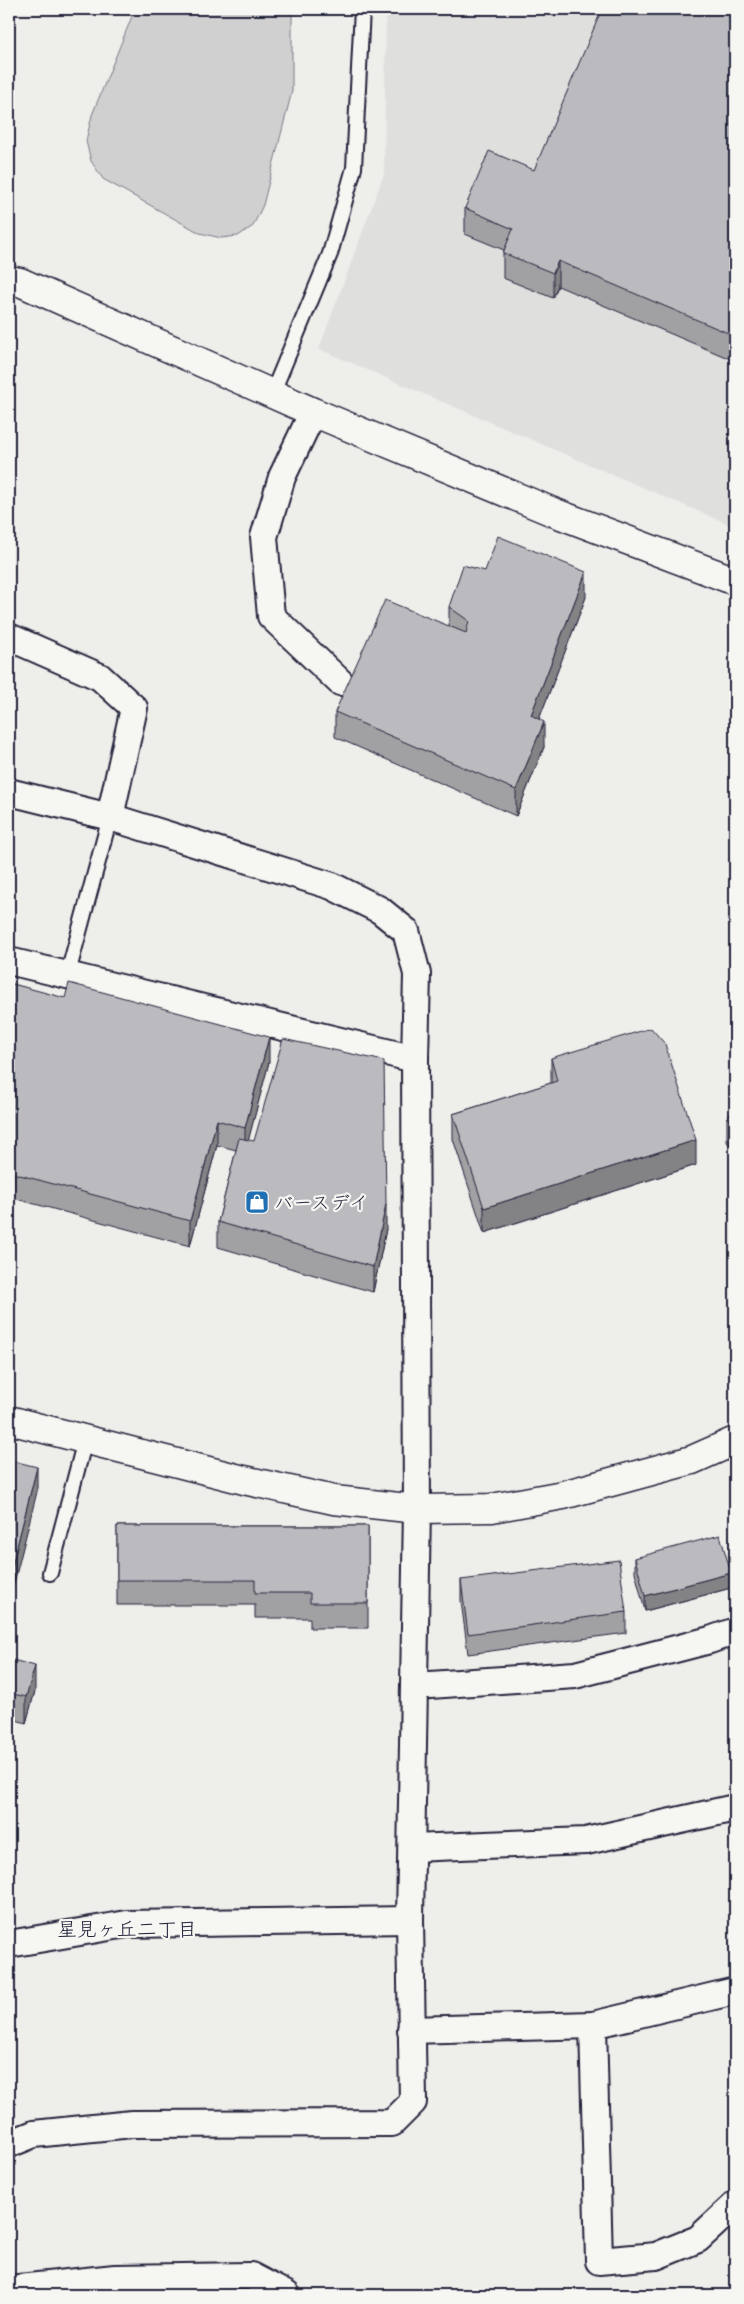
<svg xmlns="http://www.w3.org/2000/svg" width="744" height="2304" font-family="'Shantell Sans','Klee One',sans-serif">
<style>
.built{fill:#dfdfde}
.green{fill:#d0d0d1;stroke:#797986}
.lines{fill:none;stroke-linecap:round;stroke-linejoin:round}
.lane-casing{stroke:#22223b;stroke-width:18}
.street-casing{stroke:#22223b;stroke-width:30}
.secondary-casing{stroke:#22223b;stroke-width:31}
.lane{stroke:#f6f6f2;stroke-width:14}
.street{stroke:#f6f6f2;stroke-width:26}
.secondary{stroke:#f6f6f2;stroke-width:28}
.wall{fill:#a1a1a4;stroke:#22223b}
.shaded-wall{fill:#838386;stroke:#22223b}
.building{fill:#bbbbbf;stroke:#22223b}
.labels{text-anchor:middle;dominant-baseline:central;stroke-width:4.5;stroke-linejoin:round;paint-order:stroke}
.poi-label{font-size:19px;fill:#22223b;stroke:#f6f6f2;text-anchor:start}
.neighbourhood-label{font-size:20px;fill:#22223b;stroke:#f6f6f2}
</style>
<rect width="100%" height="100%" fill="#eeeeeb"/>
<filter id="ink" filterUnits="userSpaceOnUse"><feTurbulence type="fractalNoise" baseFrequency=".02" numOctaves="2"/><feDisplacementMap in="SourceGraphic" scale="10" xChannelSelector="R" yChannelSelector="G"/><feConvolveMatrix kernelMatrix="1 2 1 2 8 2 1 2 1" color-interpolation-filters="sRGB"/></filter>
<g filter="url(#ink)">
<!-- built -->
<polygon class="built" points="386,9 735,9 735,527 319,349 384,174"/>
<!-- green -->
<polygon class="green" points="135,9 292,9 292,91 263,205 253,226 238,236 221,238 200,233 103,179 91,161 86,141 92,115"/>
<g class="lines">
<!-- lane casing -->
<g class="lane-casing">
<g id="lane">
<polyline points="272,394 330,254 354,168 362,9"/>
<polyline points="67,977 110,817"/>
<polyline points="50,1573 85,1440"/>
</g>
</g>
<!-- street casing -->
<g class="street-casing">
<g id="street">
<polyline points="313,412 282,477 264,537 271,616 340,682"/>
<polyline points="9,637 100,677 134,708 110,817"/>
<polyline points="9,792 110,817 332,886 380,910 406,931 417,974 415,1059 417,1509 410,1920 413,2102 392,2123 132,2124 34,2134 9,2144"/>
<polyline points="9,961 415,1059"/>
<polyline points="416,1686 575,1675 710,1640 735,1631"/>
<polyline points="412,1848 586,1841 735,1808"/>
<polyline points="9,1944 127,1924 410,1920"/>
<polyline points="593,2025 599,2261 656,2256 698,2239 735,2205"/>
<polyline points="411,2030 593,2025 735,1991"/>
<polyline points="9,2289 115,2278 251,2276 287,2295"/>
</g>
</g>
<!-- secondary casing -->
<g class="secondary-casing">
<g id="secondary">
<polyline points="9,280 20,282 313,412 553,512 735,581"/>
<polyline points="9,1420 244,1480 334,1500 417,1509 492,1508 563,1495 692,1460 735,1441"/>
</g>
</g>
<!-- lane -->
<use href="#lane" class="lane"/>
<!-- street -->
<use href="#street" class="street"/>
<!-- secondary -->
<use href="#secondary" class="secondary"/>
</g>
<!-- wall -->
<g class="wall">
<polygon points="536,9 558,9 555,16"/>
<polygon points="735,9 735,361 558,286 553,298 503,278 503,253 504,250 465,234 465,208 534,170"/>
<polygon points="586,597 539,719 544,747 516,816 335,737 335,712 449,626 449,607"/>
<polygon points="9,983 269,1062 248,1140 386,1229 373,1292 218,1247 218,1222 236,1150 217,1145 190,1246 9,1197"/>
<polygon points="551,1058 696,1165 484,1233 453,1139 453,1114 551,1083"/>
<polygon points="727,1117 735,1126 735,1151 727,1142"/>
<polygon points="117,1526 368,1526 368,1628 310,1628 310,1618 255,1618 255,1605 117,1605"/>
<polygon points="635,1558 731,1588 645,1611 635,1572"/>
<polygon points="461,1580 626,1612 626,1633 468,1654 461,1601"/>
<polygon points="9,1659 35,1691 26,1723 9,1718"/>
</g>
<!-- shaded-wall -->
<g class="shaded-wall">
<polygon points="555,9 558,9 555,16"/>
<polygon points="558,261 558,286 553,298 553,273"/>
<polygon points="586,572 586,597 531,740 531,715"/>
<polygon points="544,722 544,747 516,816 516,790"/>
<polygon points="269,1037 269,1062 245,1153 245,1128"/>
<polygon points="217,1120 217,1145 190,1246 190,1221"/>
<polygon points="696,1140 696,1165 484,1233 484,1208"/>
<polygon points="386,1204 386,1229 373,1292 373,1267"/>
<polygon points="37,1467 37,1492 9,1603 9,1578"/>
<polygon points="731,1573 731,1588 645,1611 645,1596"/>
<polygon points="35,1666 35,1691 26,1723 26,1697"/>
</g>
<!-- building -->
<g class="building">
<polygon points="602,9 735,9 735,336 558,261 553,273 503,253 513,229 465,208 489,151 534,170"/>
<polygon points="498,536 586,572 531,715 544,722 516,790 335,712 385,600 466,633 469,621 449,607 463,565 485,571"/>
<polygon points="9,983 65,998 69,983 269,1037 245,1128 217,1120 190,1221 9,1172"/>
<polygon points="651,1028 665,1044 696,1140 484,1208 453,1114 557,1081 551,1058"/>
<polygon points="283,1039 384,1061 386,1204 373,1267 218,1222 239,1138 254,1141"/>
<polygon points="735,1109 735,1126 727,1117"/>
<polygon points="9,1460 37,1467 9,1578"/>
<polygon points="117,1526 368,1526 368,1603 310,1603 310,1593 255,1593 255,1580 117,1580"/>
<polygon points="720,1535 731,1573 645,1596 635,1558"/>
<polygon points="619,1560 626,1612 468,1634 461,1580"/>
<polygon points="9,1659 35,1666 26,1697 9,1693"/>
</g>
</g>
<!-- icons -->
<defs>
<g id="shop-square" transform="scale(1.25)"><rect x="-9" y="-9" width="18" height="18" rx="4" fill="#1f6fb2" stroke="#f6f6f2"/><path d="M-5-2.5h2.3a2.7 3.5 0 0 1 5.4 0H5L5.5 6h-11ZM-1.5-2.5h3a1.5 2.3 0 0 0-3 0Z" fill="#fff"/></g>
</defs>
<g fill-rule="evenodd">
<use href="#shop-square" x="257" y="1202"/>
</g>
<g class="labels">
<!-- poi labels -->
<g class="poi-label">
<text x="274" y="1202">バースデイ</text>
</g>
<!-- neighbourhood labels -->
<g class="neighbourhood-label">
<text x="127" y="1929">星見ヶ丘二丁目</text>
</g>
</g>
<!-- margin -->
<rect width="744" height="2304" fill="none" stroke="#f6f6f2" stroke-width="30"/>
<rect x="15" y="15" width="714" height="2274" fill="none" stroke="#22223b" stroke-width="2" filter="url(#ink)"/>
</svg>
